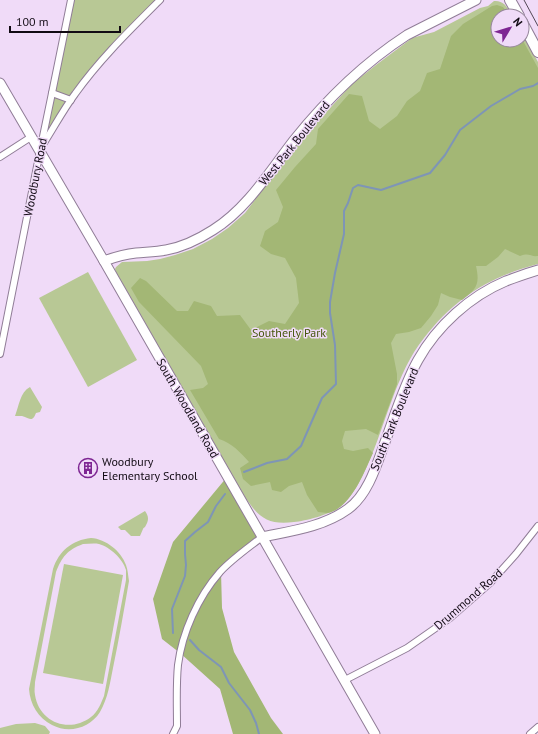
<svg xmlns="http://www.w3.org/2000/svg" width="538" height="734" font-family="'PT Sans',sans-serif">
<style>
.green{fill:#b8c895;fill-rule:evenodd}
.forest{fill:#a3b775}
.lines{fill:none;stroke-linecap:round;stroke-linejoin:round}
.stream{stroke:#7e95b6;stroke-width:2}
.street-casing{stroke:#907d97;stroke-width:8}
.secondary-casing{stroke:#907d97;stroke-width:11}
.primary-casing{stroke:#907d97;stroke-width:12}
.street{stroke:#fff;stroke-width:6}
.secondary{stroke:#fff;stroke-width:9}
.primary{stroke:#fff;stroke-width:10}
.tram{stroke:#524755;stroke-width:1}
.labels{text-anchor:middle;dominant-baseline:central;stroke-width:3;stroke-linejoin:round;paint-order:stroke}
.street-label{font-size:12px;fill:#110a13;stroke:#f0dbf8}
.park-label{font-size:12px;fill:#46570c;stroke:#f0dbf8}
.poi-label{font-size:12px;fill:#110a13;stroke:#f0dbf8;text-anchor:start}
</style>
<rect width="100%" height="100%" fill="#f0dbf8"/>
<!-- green -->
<g class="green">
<polygon points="71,0 160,0 103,58 40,151"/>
<path d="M494,1c10,-1 14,7 18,15h-14v24h24v-7l16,29v202c-49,13 -83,34 -114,74 -28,35 -38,86 -56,126 -7,16 -15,32 -28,43 -9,7 -34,14 -46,15 -26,3 -35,-4 -49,-25l-129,-225 -1,-3 1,-2 6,-5 25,-1 13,-2 15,-4 18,-6 19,-10 16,-11 17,-15 52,-69 55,-60 24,-19 36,-27 22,-6 46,-24 8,-2z"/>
<polygon points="88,272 137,360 88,387 39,298"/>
<path d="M30,387l12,20 -2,5 -4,1c-4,10 -6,5 -14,3 -2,0 -4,0 -7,0 4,-10 5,-24 15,-29z"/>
<path d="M145,511c4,6 4,9 0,16 -1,1 -2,1 -2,2 -1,2 -2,5 -3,7h-9l-6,-6h-4l-3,-3z"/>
<path d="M91,538c15,1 30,13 35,27 2,5 2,11 3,16 -5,29 -10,58 -16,87 -3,15 -5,30 -13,44 -10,16 -31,22 -48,13 -14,-7 -22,-21 -23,-36l24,-120c6,-18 19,-29 38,-31zM83,544c5,0 11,-1 16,0 11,3 24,15 27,26 0,3 0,7 0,10l-22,116c-3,7 -6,16 -13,21 -22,17 -52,5 -56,-22 -1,-4 0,-9 0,-13l21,-110c6,-15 11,-22 27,-28z"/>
<polygon points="64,564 123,575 103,684 43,673"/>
<polygon points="35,723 45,726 50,732 49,734 0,734 0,728 16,724"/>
</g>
<!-- forest -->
<g class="forest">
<path d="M497,5l6,2 7,9h-12v24h24v-1l16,29v188c-8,1 -8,-4 -18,0l-15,-7 -7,8 -12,9h-10c4,18 1,23 -14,34l-12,-3 -9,-4 -3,12 -7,11 -10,12 -12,4 -13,2 -5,9 6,31v10l-19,51 -12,-6 -21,2 -3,10 2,8 9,2 15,-3 5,5c-9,19 -22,55 -45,60 -3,0 -7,-1 -10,-1l-11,-17 -5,-13 -13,4 -8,6 -9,-2 -2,-8 -19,4 -8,-7 -3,-11 9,-6c-9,-10 -17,-19 -30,-23l-29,-49 13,-2 5,-4 -7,-18 -62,-64 -8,-14 9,-10 6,3 31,30h11l6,-10 17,5 6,10 23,-1 11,15 18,-9 16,3 14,-21 -3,-25 -11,-20 -14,-4 -11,-8 5,-15 13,-9 5,-15 -7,-17 19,-23 21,-23 2,-15 31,-35 13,2 7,25 11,8 17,-13 10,-15 13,-10 7,-18 13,-4 11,-33 12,-12 29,-18z"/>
<polygon points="227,477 262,537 221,572 222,608 234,652 271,718 283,734 233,734 220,689 180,653 162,639 153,599 173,542"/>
</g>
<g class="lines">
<!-- stream -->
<g class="stream">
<polyline points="244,472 267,463 287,459 301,446 322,398 336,384 335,345 330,313 330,302 335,273 344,234 344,211 348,203 353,188 358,185 381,190 430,173 445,155 460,130 491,106 520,89 533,86 538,83"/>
<polyline points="173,633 172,609 185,576 186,565 185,554 185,541 195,532 208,522 216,506 225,494"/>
<polyline points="190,640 199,650 221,667 229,683 250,710 256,723 259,734"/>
</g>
<!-- street casing -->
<g class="street-casing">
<g id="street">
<polyline points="52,93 71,100"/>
<path d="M42,146c11,-17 21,-36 33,-52 25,-35 55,-64 85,-94"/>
<polyline points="0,157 31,137"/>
<polyline points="0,354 40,151 52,93 71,0"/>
<polyline points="345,680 407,648 450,618 490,583 516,554 538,526"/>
<path d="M173,734l4,-8c0,-20 -1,-41 1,-61 4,-32 20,-68 42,-93 12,-13 28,-24 42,-35"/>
<polyline points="530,734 538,727"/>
</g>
</g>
<!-- secondary casing -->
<g class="secondary-casing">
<g id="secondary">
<polyline points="0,83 104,261 375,734"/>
<path d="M104,261c11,-4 21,-7 32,-8 10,-1 20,-1 30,-3 17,-3 33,-11 47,-20 34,-21 57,-59 81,-90 32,-40 70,-77 113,-105l69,-35"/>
<path d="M262,537c29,-6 61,-10 86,-28 20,-14 29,-45 37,-67 10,-27 19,-57 33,-82 19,-34 52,-64 88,-79 11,-4 21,-8 32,-11"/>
</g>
</g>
<!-- primary casing -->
<g class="primary-casing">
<g id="primary">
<polyline points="510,0 519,16"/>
<polyline points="522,22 538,52"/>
</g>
</g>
<!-- street -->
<use href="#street" class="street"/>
<!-- secondary -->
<use href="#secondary" class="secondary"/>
<!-- primary -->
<use href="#primary" class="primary"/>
<!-- tram -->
<polyline class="tram" points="524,0 538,26"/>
</g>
<!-- icons -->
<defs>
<g id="building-ring" transform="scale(1)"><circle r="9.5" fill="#f0dbf8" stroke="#7e2693" stroke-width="1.5"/><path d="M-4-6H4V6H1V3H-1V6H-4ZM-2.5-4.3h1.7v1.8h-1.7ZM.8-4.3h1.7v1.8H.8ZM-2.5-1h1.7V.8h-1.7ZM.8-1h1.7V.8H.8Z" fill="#7e2693"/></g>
</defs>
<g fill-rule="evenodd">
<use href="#building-ring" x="88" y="468"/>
</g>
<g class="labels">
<!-- street labels -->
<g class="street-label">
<text transform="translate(294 143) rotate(-51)">West Park Boulevard</text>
<text transform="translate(35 177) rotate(-79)">Woodbury Road</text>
<text transform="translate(188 408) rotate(60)">South Woodland Road</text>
<text transform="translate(394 419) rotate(-68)">South Park Boulevard</text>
<text transform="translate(468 599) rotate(-41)">Drummond Road</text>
</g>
<!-- park labels -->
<g class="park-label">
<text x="289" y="332">Southerly Park</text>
</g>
<!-- poi labels -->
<g class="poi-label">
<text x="102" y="461">Woodbury<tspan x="102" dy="14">Elementary School</tspan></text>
</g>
</g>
<!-- north arrow -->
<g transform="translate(510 28) rotate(52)"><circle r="19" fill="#f0dbf8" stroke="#97879c"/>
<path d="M0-3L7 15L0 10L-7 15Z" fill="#7e2693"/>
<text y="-6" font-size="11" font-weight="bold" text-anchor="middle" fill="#110a13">N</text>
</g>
<!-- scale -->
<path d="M10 26v6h110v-6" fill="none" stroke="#110a13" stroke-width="2"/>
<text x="16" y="26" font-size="12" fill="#110a13" stroke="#f0dbf8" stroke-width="3" paint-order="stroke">100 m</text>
</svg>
